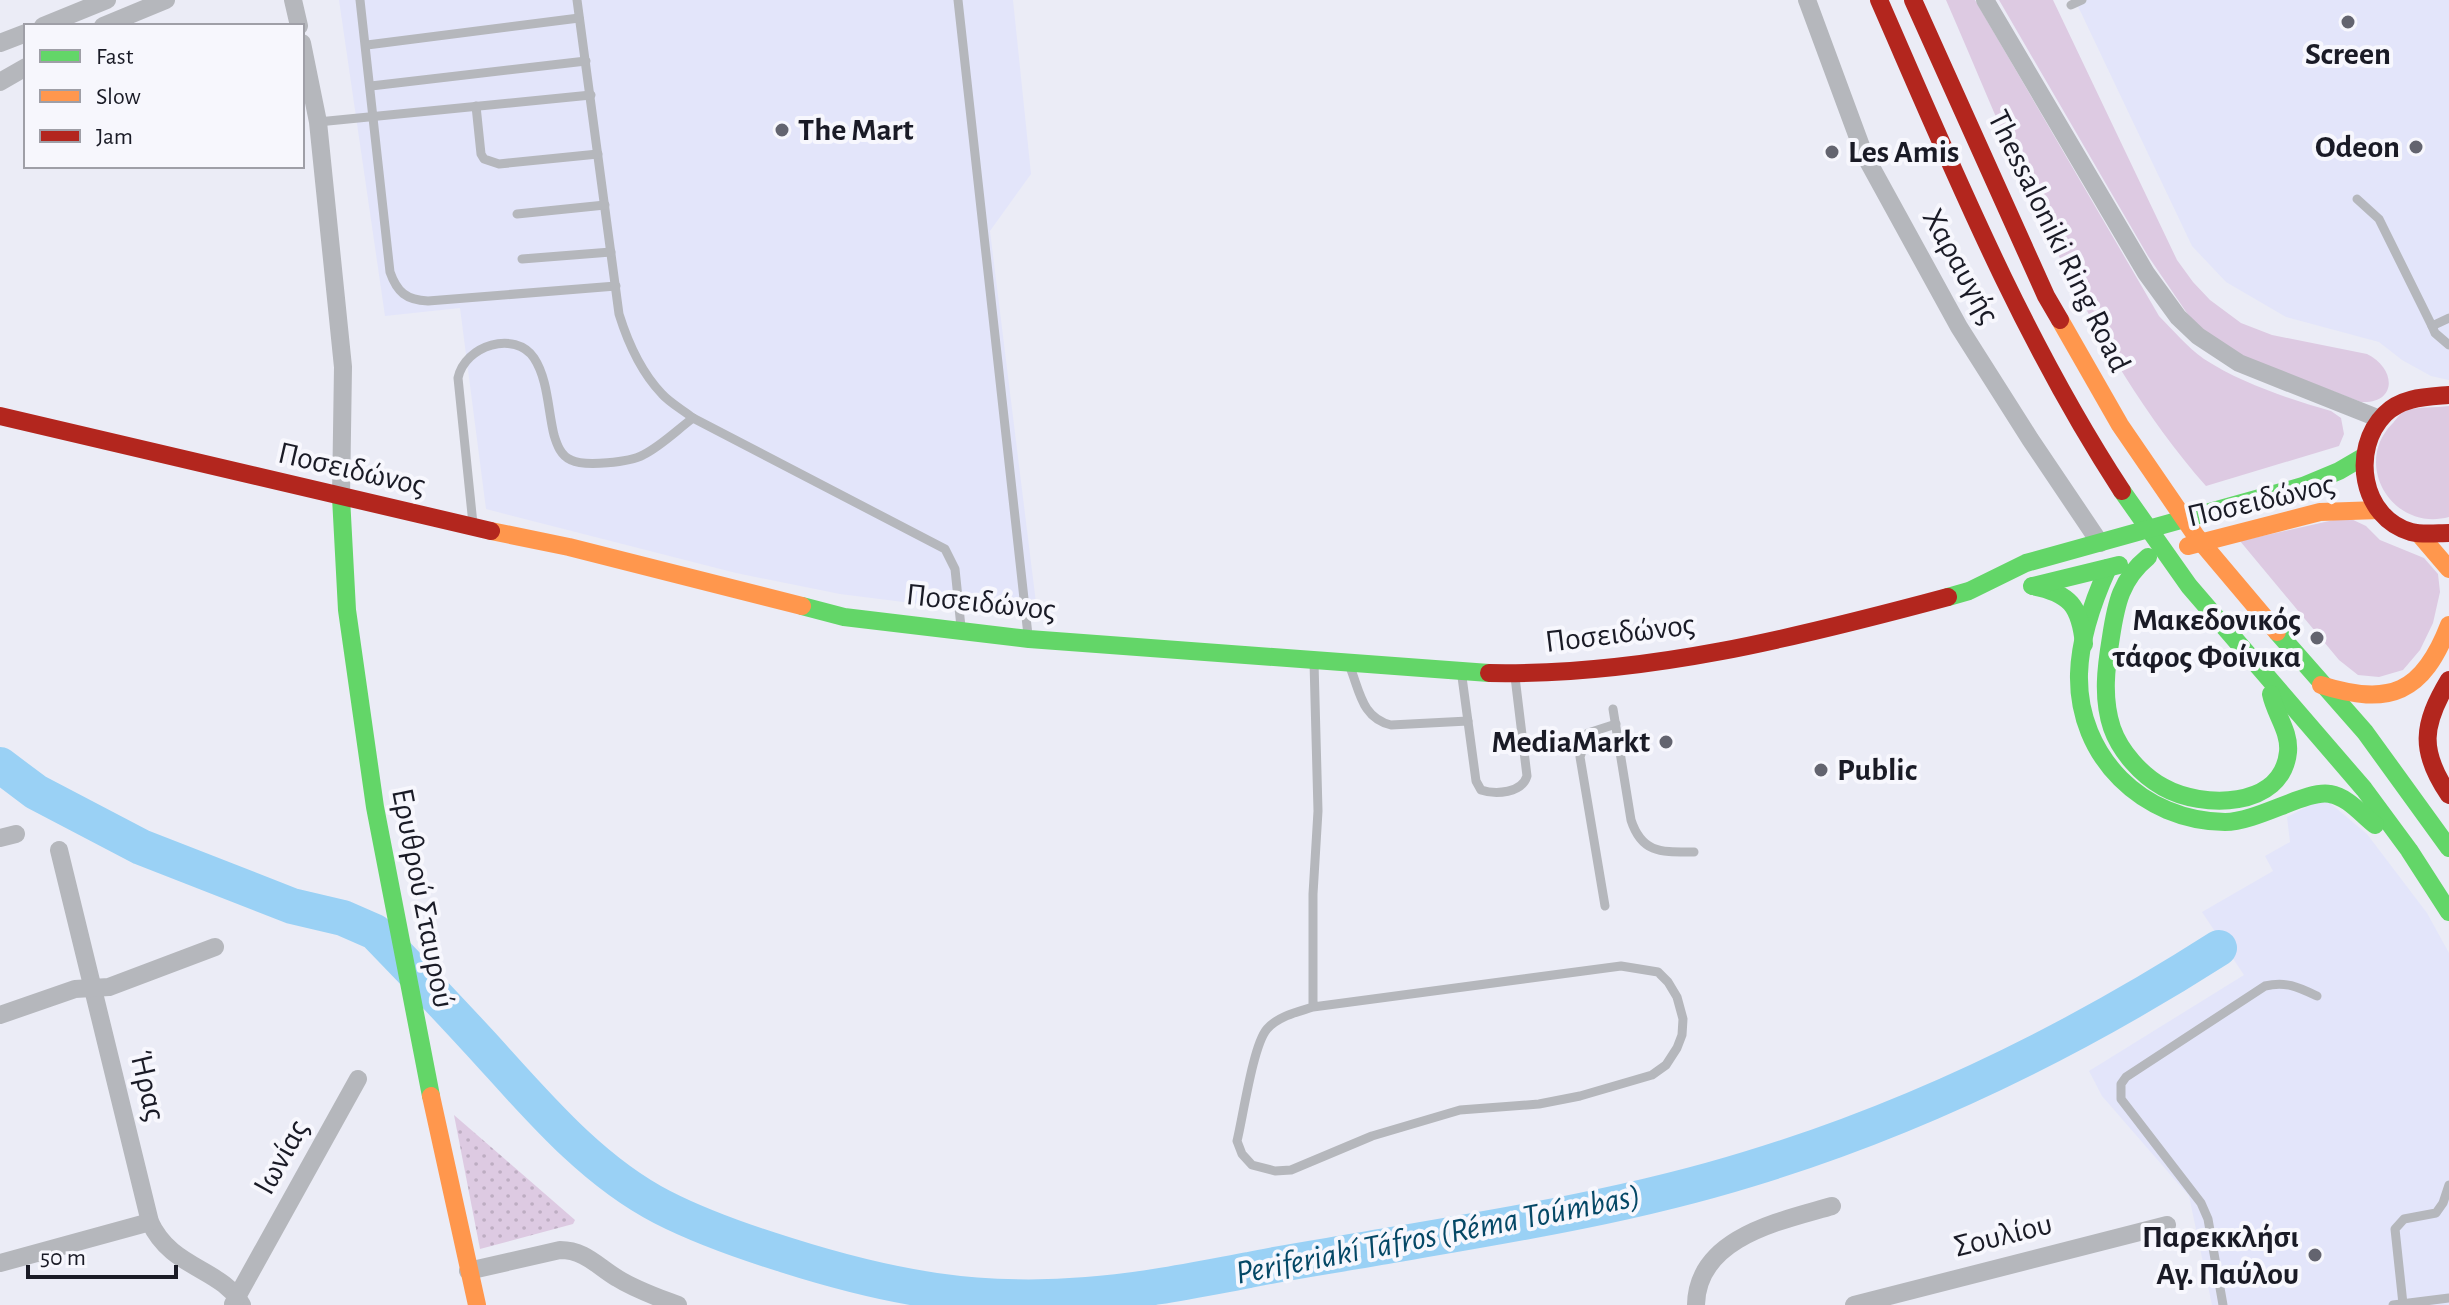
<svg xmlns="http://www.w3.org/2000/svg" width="2449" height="1305" font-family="'Alegreya Sans',sans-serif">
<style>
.built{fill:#e3e5fa}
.grass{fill:#ddcae2}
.park{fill:url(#park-dots)}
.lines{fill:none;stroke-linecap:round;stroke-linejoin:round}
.river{stroke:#9ad1f5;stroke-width:36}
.lane{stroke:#b5b7bc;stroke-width:9}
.street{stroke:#b5b7bc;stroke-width:18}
.fast{stroke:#63d668;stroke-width:18}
.slow{stroke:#ff974d;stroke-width:18}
.jam{stroke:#b3261e;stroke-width:18}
.poi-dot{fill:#63646f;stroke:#f7f7fd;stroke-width:3}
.labels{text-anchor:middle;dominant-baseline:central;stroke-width:8;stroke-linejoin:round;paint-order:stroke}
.poi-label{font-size:32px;font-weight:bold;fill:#1a1b26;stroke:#f7f7fd;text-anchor:end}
.street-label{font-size:32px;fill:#1a1b26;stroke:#f7f7fd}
.water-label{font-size:34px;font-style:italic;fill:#054866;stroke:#f7f7fd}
</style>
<defs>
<pattern id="park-dots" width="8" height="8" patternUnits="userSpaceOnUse" patternTransform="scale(2)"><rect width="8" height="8" fill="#ddcae2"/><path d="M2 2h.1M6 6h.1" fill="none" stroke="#bdadc2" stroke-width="1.8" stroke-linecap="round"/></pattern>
</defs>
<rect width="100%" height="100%" fill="#ebecf6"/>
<!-- built -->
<g class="built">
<polygon points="339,0 1013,0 1031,174 990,231 1038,619 840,594 736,573 486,509 460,308 385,316"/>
<polygon points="2075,0 2449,0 2449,380 2431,376 2402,360 2379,342 2286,317 2226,282 2192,246"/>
<polygon points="2324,798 2367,834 2427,913 2449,953 2449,1305 2212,1305 2189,1196 2102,1096 2089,1071 2244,975 2202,912 2273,871 2265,856 2290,842 2287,817"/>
</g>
<!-- grass -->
<g class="grass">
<path d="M1946,0h29l184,316c14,14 28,31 45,43 37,24 85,40 127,52l10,7 3,16 -5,12 -133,40c-122,-139 -187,-319 -260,-486z"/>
<path d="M1999,0h54l124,260 16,22 17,18 31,23 31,12 95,19c29,14 31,50 -6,48l-128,-49 -42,-34 -43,-63z"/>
<path d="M2449,406v111c-56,15 -97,-52 -57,-93 4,-4 8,-11 13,-13 13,-5 31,-3 44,-5z"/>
<polygon points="2347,517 2366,526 2380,540 2424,558 2438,574 2440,592 2433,623 2420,650 2403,670 2379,677 2358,675 2339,660 2240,541"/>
</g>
<!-- park -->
<polygon class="park" points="454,1115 575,1220 573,1224 480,1249"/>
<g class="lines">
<!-- river -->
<path class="river" d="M0,765l36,27 105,55 151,59 51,12 32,14c36,37 71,74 106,112 53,58 109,126 181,163 39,20 82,35 124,48 104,33 192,49 301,40 55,-4 108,-15 162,-25 43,-9 87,-15 131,-23 123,-21 249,-41 369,-78 168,-51 323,-127 470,-221"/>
<!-- lane -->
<g class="lane">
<path d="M360,0l30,272c7,20 16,28 38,29l188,-15"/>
<path d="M577,0l42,314c9,29 22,58 43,80 8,9 21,16 31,24l252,131 10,20 6,58"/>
<polyline points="958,0 1028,635"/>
<polyline points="2071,5 2082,0"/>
<polyline points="367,45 579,18"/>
<polyline points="371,86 586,61"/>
<polyline points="476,106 481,154 484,159 499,164 598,154"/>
<polyline points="318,122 591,95"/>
<polyline points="2357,199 2379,219 2432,326 2449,318"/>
<polyline points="517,214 605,205"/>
<polyline points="522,259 611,252"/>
<polyline points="2432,326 2435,333 2449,345"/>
<path d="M473,524l-15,-146c7,-33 57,-48 76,-20 14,21 14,53 20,77 3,10 7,21 17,25 14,7 59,2 72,-5 18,-9 34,-25 50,-37"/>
<path d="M1350,667c10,25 12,51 41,58l77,-4"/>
<path d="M1462,677l14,104 5,9c15,5 41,3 46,-14l-12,-99"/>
<path d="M1613,709l18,111c11,34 31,32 63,32"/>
<polyline points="1605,906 1580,757 1588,733 1616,724"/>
<path d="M1313,1007c-15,5 -35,9 -46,22 -14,16 -24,88 -30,112l5,13 10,11 23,6 16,-1 81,-34 88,-26 79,-6 41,-8 72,-21 14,-10 11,-17 5,-13 1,-16 -6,-22 -9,-15 -10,-10 -37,-6 -308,41v-113l5,-83 -4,-149"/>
<polyline points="2403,1304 2395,1229 2404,1219 2436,1213 2443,1203 2449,1185"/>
<path d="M2223,1305l-15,-86 -7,-16 -80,-104v-15l5,-7 139,-91c21,-5 33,1 52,10"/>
<polyline points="2393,1305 2449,1298"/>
</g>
<!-- street -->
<g class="street">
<polyline points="293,0 299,26"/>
<polyline points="1807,0 1864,154 1959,327 2030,439 2100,543"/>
<polyline points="1985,0 2146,273 2178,317 2198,336 2239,363 2380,419"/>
<polyline points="43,26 107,0"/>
<polyline points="103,26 166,0"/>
<polyline points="0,43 26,33"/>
<polyline points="302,43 318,122 343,367 341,497"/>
<polyline points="0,82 26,67"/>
<polyline points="0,838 16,834"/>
<path d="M59,850l91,372c21,47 72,46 92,83"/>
<polyline points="0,1015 75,989 109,987 215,947"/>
<polyline points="0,1263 150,1222"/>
<path d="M468,1271l92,-21c25,0 37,16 57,28 19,12 40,19 61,27"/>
<polyline points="233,1304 358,1079"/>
<path d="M1696,1305c1,-68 85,-84 136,-99"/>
<polyline points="1854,1305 2167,1225"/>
</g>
<!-- fast -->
<g class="fast">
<polyline points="2122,491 2189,586 2364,789 2409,850 2449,912"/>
<polyline points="341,497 347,610 375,807 431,1096"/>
<path d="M2148,557c-27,22 -32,47 -37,80 -5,30 -9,61 1,91 8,23 29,47 51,59 39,22 119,22 125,-35 2,-21 -13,-38 -17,-58"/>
<path d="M2108,568c-15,33 -28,69 -29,106 -2,83 64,147 146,148 32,0 83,-33 105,-28 18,3 31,20 45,31"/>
<path d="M2032,586c38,7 48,20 52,58"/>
<polyline points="2033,586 2119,565"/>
<polyline points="1948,597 1969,591 2026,563 2303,486 2339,471 2363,457"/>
<polyline points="802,606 844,617 1029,639 1489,673"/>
<polyline points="2277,632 2365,732 2449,848"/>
</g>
<!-- slow -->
<g class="slow">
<polyline points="2060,320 2120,425 2196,536 2277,632"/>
<polyline points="491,531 569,547 802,606"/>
<polyline points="2419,534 2449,569"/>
<polyline points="2188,546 2320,512 2379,510"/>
<path d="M2321,685c69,22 102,8 128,-60"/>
<polyline points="431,1096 477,1305"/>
</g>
<!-- jam -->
<g class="jam">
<path d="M1879,0c73,167 143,338 243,491"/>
<polyline points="1913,0 2046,296 2060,320"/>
<path d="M2449,395c-23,2 -47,2 -64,19 -35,35 -24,104 26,118 11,3 27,1 38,1"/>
<polyline points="0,416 491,531"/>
<path d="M1489,673c156,3 310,-36 459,-76"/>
<path d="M2449,680c-27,45 -30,71 0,115"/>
</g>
</g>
<!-- markers -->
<g class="poi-dot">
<circle cx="2348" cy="22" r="8"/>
<circle cx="782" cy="130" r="8"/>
<circle cx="2416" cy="147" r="8"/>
<circle cx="1832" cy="152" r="8"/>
<circle cx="2317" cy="638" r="8"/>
<circle cx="1666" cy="742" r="8"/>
<circle cx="1821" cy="770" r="8"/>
<circle cx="2315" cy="1255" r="8"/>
</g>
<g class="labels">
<!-- poi labels -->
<g class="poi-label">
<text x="2348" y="54" text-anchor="middle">Screen</text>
<text x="798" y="130" text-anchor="start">The Mart</text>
<text x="2400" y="147">Odeon</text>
<text x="1848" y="152" text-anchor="start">Les Amis</text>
<text x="2301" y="620">Μακεδονικός<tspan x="2301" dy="37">τάφος Φοίνικα</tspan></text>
<text x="1650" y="742">MediaMarkt</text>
<text x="1837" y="770" text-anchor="start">Public</text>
<text x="2299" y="1237">Παρεκκλήσι<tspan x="2299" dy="37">Αγ. Παύλου</tspan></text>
</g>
<!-- street labels -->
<g class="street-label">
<text transform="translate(2059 241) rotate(64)">Thessaloniki Ring Road</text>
<text transform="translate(1961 266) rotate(61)">Χαραυγής</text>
<text transform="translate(352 469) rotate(13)">Ποσειδώνος</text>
<text transform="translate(2261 500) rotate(-13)">Ποσειδώνος</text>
<text transform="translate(981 602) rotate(6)">Ποσειδώνος</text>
<text transform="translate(1620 633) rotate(-7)">Ποσειδώνος</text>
<text transform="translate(423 898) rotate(79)">Ερυθρού Σταυρού</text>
<text transform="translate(148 1086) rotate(77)">Ήρας</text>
<text transform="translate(281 1157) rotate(-61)">Ιωνίας</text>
<text transform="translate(2003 1235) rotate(-14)">Σουλίου</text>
</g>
<!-- water labels -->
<g class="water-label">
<text transform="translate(1438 1235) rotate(-11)">Periferiakí Táfros (Réma Toúmbas)</text>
</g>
</g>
<!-- legend -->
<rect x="24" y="24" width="280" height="144" fill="#f7f7fd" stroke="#9f9fa7" stroke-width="2"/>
<rect x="40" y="50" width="40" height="12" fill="#63d668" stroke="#9f9fa7" stroke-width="2"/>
<text x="96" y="64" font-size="24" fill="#1a1b26">Fast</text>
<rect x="40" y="90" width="40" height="12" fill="#ff974d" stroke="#9f9fa7" stroke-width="2"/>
<text x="96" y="104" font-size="24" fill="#1a1b26">Slow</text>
<rect x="40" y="130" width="40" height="12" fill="#b3261e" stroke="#9f9fa7" stroke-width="2"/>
<text x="96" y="144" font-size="24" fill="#1a1b26">Jam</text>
<!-- scale -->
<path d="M28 1265v12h148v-12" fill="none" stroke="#1a1b26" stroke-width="4"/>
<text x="40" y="1265" font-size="24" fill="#1a1b26" stroke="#f7f7fd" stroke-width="6" paint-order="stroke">50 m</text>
</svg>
